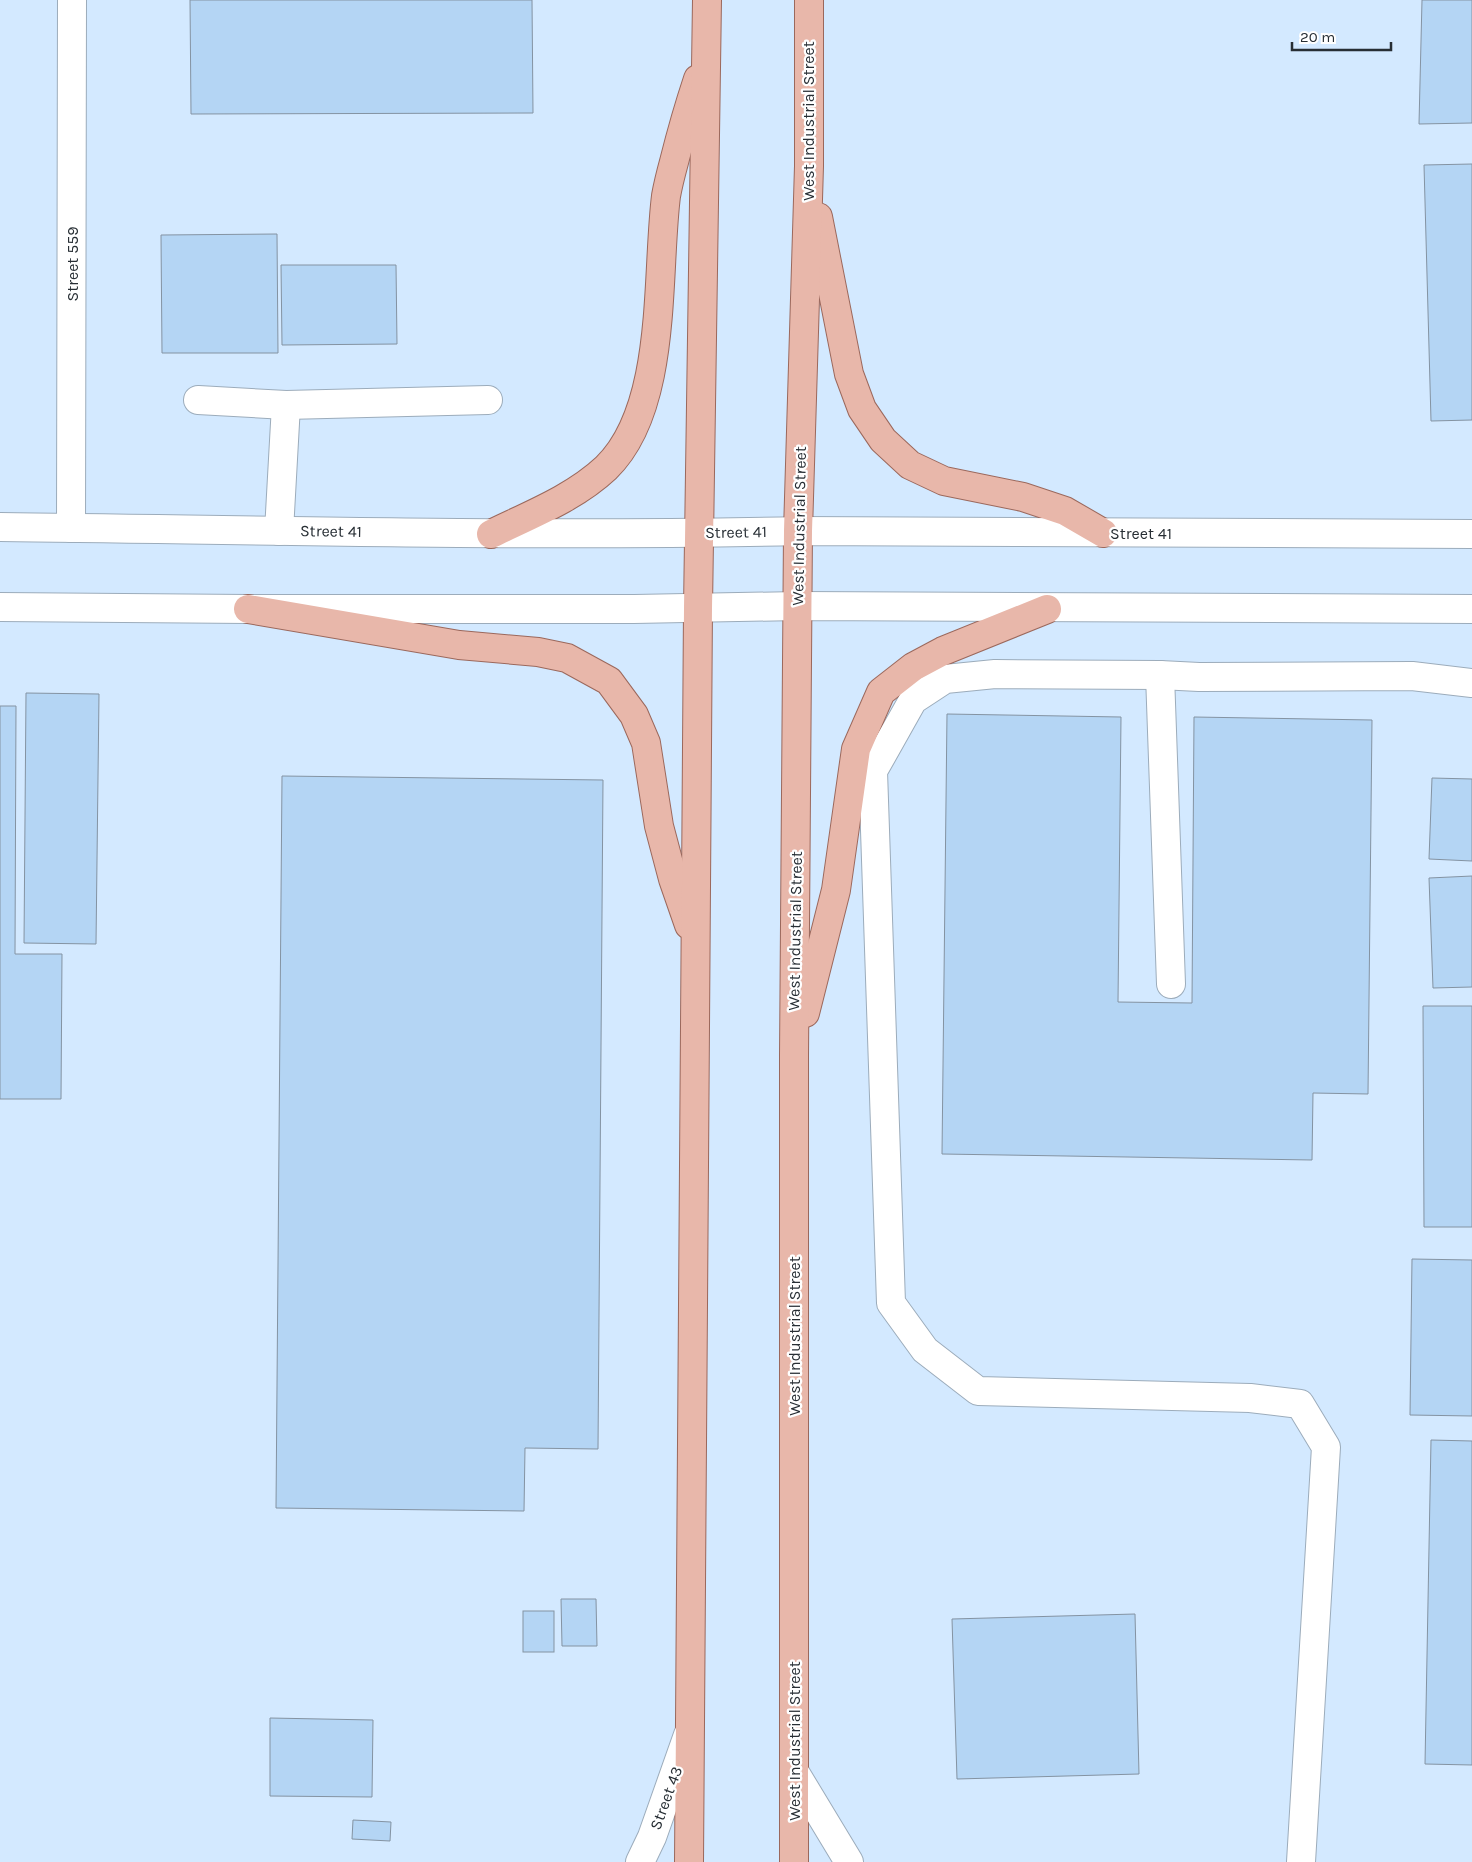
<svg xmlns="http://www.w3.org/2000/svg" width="1472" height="1862" font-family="Karla,sans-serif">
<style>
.built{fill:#d3e9ff}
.building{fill:#b4d5f4;stroke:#8493a2}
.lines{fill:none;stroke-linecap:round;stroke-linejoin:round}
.minor-casing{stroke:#9cacbb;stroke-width:30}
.major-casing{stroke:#9b685c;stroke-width:30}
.minor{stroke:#fff;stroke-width:28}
.major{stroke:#e8b7aa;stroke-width:28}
.labels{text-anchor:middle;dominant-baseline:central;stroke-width:4.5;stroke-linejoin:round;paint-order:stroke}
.street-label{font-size:16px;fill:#272e34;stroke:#fff}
</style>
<rect width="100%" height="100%" fill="#e4f2ff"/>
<!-- built -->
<rect class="built" x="0" y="0" width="1472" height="1862"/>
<!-- building -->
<g class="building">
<polygon points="190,0 532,0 533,113 191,114"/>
<polygon points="1422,0 1472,0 1472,123 1419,124"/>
<polygon points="1472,164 1472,420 1431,421 1424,165"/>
<polygon points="277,234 278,353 162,353 161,235"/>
<polygon points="281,265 396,265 397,344 282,345"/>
<polygon points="26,693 99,694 96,944 24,943"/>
<polygon points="0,706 16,706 15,954 62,954 61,1099 0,1099"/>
<polygon points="947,714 1121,717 1118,1002 1192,1003 1194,717 1372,720 1368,1094 1313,1093 1312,1160 942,1154"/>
<polygon points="282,776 603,780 598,1449 525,1448 524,1511 276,1508"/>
<polygon points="1432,778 1472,779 1472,861 1429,859"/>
<polygon points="1472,876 1472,987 1433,988 1429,878"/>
<polygon points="1423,1006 1472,1006 1472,1227 1424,1227"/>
<polygon points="1412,1259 1472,1260 1472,1416 1410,1415"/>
<polygon points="1431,1440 1472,1441 1472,1765 1425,1764"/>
<polygon points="561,1599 596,1599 597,1646 562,1646"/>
<rect x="523" y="1611" width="31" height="41"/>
<polygon points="1135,1614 1139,1774 957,1779 952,1619"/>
<polygon points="270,1718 373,1720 372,1797 270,1796"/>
<polygon points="353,1820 391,1822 390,1841 352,1839"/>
</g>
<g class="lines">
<!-- minor casing -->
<g class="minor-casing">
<g id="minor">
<polyline points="198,400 286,405 488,400"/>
<path d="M0,527c266,3 532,10 798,4l674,3"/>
<polyline points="71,528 72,0"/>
<polyline points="279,531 286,405"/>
<polyline points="0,607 248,609 634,609 798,606 1472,609"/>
<polyline points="1160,675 1171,984"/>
<polyline points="794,1771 849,1862"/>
<polyline points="640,1862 652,1837 688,1735"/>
<polyline points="1301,1862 1326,1447 1300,1404 1250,1398 978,1391 925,1350 891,1303 873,771 913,700 945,679 995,674 1160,675 1199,677 1412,676 1472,683"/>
</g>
</g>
<!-- major casing -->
<g class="major-casing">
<g id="major">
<polyline points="818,217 849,374 862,409 883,440 910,465 944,481 1023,497 1065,511 1103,533"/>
<path d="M491,534c39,-19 83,-36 115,-66 62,-60 50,-192 60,-272 2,-11 5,-23 8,-34 7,-28 15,-56 24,-83"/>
<polyline points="248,609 459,645 538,652 567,658 609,681 634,715 646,743 659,826 673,879 689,925"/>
<polyline points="805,1013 836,890 856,749 881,692 913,667 943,651 1047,609"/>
<polyline points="689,1862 698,608 707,0"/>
<polyline points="794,1862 794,1056 798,531 809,166 809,0"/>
</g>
</g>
<!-- minor -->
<use href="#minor" class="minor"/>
<!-- major -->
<use href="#major" class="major"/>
</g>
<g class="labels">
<!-- street labels -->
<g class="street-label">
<text transform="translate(808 121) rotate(-90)">West Industrial Street</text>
<text transform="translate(72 264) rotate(-90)">Street 559</text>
<text transform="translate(799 526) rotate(-89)">West Industrial Street</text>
<text transform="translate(331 531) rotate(1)">Street 41</text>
<text transform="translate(736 532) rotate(-1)">Street 41</text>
<text x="1141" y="533">Street 41</text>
<text transform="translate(795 931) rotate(-89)">West Industrial Street</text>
<text transform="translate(794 1336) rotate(-90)">West Industrial Street</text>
<text transform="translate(794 1741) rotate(-90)">West Industrial Street</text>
<text transform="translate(666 1798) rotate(-70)">Street 43</text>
</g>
</g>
<!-- scale -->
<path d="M1292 42v8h99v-8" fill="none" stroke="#272e34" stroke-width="2.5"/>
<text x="1300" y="42" font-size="15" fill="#272e34" stroke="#ffffff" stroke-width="4" paint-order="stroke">20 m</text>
</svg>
